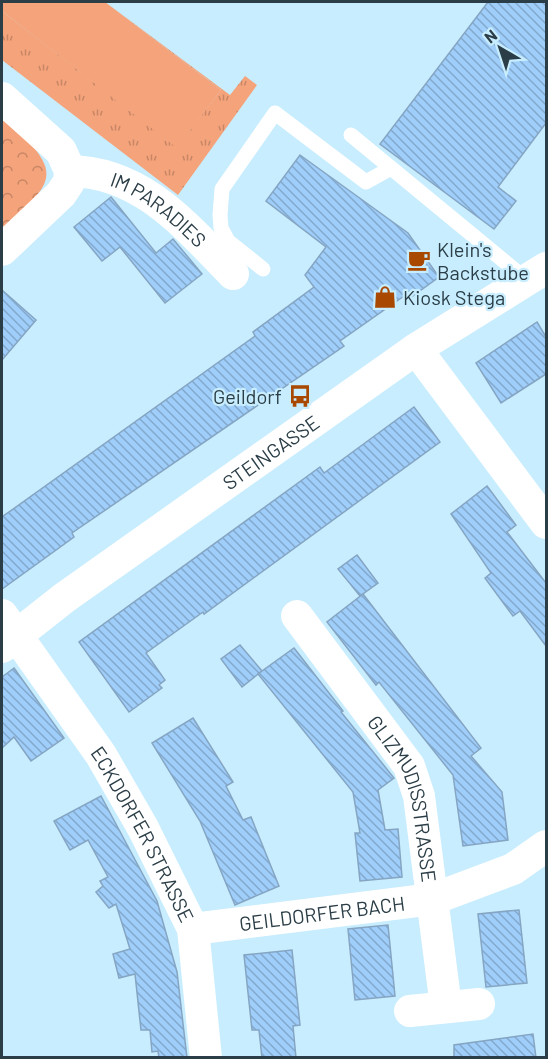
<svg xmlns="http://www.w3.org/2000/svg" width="548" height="1059" font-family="Barlow,sans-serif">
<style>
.grass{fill:url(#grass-tufts)}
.park{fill:url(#park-crowns)}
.pitch{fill:#f5a37a}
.building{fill:url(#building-back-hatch);stroke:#85a5c3;stroke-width:1.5}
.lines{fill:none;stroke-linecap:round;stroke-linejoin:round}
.lane{stroke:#fff;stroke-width:15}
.street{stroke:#fff;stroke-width:32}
.labels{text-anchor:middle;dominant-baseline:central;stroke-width:4.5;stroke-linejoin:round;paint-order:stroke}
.street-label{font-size:20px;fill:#2b3e47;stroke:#c7edfe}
.poi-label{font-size:20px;fill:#2b3e47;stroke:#c7edfe;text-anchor:start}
</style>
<defs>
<pattern id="grass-tufts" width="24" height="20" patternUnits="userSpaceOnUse" patternTransform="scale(1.5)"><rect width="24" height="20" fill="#f5a37a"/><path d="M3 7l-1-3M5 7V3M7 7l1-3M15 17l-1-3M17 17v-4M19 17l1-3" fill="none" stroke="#c78666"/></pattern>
<pattern id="park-crowns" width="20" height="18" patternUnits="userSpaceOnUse" patternTransform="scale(1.5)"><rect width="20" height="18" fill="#f5a37a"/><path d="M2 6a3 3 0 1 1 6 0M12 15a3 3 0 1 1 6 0" fill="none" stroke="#c78666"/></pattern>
<pattern id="building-back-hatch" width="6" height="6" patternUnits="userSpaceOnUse" patternTransform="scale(1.5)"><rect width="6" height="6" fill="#9fcefa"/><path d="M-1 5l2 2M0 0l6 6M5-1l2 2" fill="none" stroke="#82a9cc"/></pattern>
</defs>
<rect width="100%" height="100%" fill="#c7edfe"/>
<!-- grass -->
<polygon class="grass" points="105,2 230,95 245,76 257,85 178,195 2,60 2,11 177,147 221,90"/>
<!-- park -->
<path class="park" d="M6,118c55,55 54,59 -4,112v-107z"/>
<!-- pitch -->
<polygon class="pitch" points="2,2 105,2 221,90 177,148 2,11"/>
<!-- building -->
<g class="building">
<polygon points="488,2 546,2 546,123 498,187 516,201 494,229 380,144"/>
<polygon points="300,155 408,233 439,277 410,298 407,294 340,341 344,346 72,533 74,537 2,589 2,517 255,336 253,332 314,287 305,275 326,247 266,201"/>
<polygon points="111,197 156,253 173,239 202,274 165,303 120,247 102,261 74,227"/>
<polygon points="2,290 36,320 2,360"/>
<polygon points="537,322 546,337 546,374 501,403 476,363"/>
<polygon points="414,407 440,442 204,614 203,612 146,653 165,680 159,685 162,688 129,712 79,642 320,467 324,473"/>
<polygon points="487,486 516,525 507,532 546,583 546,646 520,611 513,616 485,578 491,573 451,514"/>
<polygon points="357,555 378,583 360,596 338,569"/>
<polygon points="363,594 481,748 471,756 502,792 508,840 463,846 453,775 379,682 376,685 327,622"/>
<polygon points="240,645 262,671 242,687 221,659"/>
<polygon points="294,648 343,711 341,712 394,778 378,790 385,830 398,829 402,877 360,881 355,833 360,833 353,792 258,674"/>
<polygon points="14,668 64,738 31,761 14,737 2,748 2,677"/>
<polygon points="193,718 233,782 226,786 243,820 251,817 279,886 235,905 200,821 152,743"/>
<polygon points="101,796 157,901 177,972 187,1058 159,1058 158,1051 152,1052 150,1030 141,1030 135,974 119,978 113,954 130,949 116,904 109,908 96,892 103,886 100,881 108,877 88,840 70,850 54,821"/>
<polygon points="519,910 527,983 486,987 478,914"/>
<polygon points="388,925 395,996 355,1000 348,929"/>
<polygon points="292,950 300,1025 293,1026 296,1058 262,1058 259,1030 252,1030 244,955"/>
<polygon points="533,1034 536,1058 454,1058 454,1045"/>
</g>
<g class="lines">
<!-- lane -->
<g class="lane">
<polyline points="351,135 527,280"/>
<polyline points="263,269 228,241 221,228 220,215 222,189 275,113 366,182 391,168"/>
</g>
<!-- street -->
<g class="street">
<polyline points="2,98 61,151 70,171 69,182 61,194 2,250"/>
<path id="s1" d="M70,171c72,1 116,55 163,103"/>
<polyline points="416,349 546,523"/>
<path id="s2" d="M2,615l99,140 42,73 50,101 13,129"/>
<path id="s3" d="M297,616l112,150 10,30 27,211"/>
<path id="s4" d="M2,647l62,-49 352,-249 130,-81"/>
<path id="s5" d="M193,929l240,-30 80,-30 33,-23"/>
<polyline points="410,1011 479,1004"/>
</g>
</g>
<!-- icons -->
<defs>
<g id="cafe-bare" transform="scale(1.8)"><path d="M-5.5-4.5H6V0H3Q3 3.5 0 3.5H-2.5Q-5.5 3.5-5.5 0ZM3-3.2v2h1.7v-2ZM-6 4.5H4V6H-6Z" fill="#a94800" stroke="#c7edfe" stroke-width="2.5" paint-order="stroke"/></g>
<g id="shop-bare" transform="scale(1.8)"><path d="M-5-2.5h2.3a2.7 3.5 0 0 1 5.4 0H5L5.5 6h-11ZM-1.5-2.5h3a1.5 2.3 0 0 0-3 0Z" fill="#a94800" stroke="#c7edfe" stroke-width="2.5" paint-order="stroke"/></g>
<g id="bus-bare" transform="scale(1.8)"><path d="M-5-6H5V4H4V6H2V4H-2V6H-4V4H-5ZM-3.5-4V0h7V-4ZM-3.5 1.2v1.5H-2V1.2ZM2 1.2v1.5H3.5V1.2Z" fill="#a94800" stroke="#c7edfe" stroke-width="2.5" paint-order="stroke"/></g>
</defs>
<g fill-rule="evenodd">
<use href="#cafe-bare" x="419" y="260"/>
<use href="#shop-bare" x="385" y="297"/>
<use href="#bus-bare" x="300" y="396"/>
</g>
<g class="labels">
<!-- street labels -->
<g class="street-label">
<text stroke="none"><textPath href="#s1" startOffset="99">IM PARADIES</textPath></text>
<text stroke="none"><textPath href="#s4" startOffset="332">STEINGASSE</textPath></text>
<text stroke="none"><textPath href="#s3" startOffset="216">GLIZMUDISSTRASSE</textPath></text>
<text stroke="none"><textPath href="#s2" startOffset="261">ECKDORFER STRASSE</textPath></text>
<text stroke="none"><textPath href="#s5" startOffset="130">GEILDORFER BACH</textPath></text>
</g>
<!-- poi labels -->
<g class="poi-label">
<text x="437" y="249">Klein's<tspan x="437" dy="23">Backstube</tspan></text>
<text x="403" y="297">Kiosk Stega</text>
<text x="282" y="396" text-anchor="end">Geildorf</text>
</g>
</g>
<!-- border -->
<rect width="548" height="1059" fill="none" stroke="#2b3e47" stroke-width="6"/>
<!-- north arrow -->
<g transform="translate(500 48) rotate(321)" stroke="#c7edfe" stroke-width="4.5" paint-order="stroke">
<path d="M0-4.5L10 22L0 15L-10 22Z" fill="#2b3e47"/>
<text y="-9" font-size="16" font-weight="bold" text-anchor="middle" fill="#2b3e47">N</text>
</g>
</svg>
